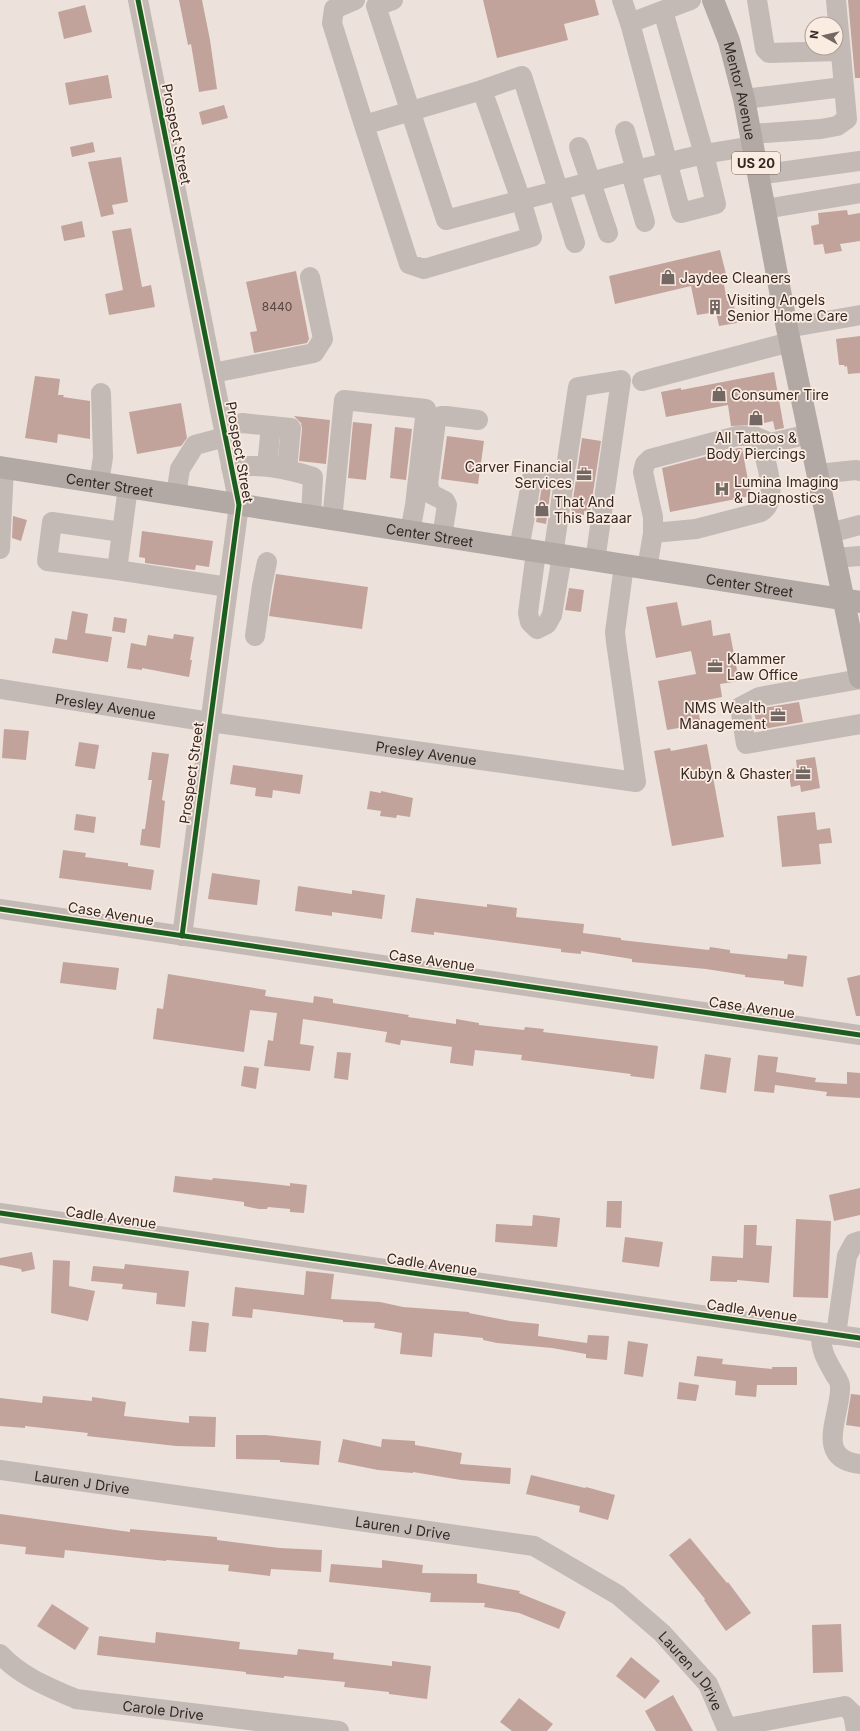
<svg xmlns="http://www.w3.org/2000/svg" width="860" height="1731" font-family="Inter,sans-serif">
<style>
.building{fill:#c1a39c}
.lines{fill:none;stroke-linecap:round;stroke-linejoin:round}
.minor{stroke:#c4bab5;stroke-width:20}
.major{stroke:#b2a9a4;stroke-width:22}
.cycleway-casing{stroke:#faece1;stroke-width:8}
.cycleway{stroke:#1b5e20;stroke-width:5}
.labels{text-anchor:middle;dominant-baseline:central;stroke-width:3.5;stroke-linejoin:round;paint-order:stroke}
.number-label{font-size:12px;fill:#574642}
.shield{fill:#faece1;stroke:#6f625d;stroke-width:1}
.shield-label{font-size:13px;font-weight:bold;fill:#342724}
.street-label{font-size:14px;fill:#342724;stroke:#faece1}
.poi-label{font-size:14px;fill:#342724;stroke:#faece1;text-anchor:start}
</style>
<rect width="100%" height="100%" fill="#ece2db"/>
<!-- building -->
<g class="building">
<polygon points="179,0 202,0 210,40 217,89 199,92 191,44 188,45"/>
<polygon points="483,0 595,0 599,15 564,24 568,40 497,58"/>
<polygon points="848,0 860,0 860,78 855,78"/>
<polygon points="85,5 92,32 64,39 58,12"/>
<polygon points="108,75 112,98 69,105 65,83"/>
<polygon points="224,105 228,118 202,125 199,112"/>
<polygon points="93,142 95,152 72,157 70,147"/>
<polygon points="121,157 128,202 112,205 114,214 101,217 88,162"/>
<polygon points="847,210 848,215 860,213 860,241 840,244 842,251 825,254 823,244 814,245 811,226 819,224 818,213"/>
<polygon points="82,221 85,237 64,241 61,226"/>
<polygon points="131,228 142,287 151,285 155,307 109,315 105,294 123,290 112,231"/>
<polygon points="720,250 727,278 723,279 727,301 733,300 737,323 719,326 716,312 697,315 691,286 615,304 609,276"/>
<polygon points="296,271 309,339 307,343 254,353 250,332 257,331 246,282"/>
<polygon points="860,336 860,373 848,374 847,366 845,367 844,365 839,365 836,339"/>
<polygon points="774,372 784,428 775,430 773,421 755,425 731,426 728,405 666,417 661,392 681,388 681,390"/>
<polygon points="35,376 60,379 58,395 64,395 63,397 90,401 90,439 58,434 57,443 25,438"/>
<polygon points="181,403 187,438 181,446 137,454 129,412"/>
<polygon points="294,416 330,420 326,464 299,461 302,429 301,423"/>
<polygon points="353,422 372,424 366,480 348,478"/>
<polygon points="395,427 412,429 406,480 390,478"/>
<polygon points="447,436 484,441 478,484 441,479"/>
<polygon points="582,438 601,441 590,512 584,511 584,515 571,513"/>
<polygon points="738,448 742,448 751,496 670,512 662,468"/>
<polygon points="542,486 551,487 546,524 536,522"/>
<polygon points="13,516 27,520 21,541 12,538"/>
<polygon points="142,531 213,541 209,567 196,565 195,570 145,563 145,558 139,557"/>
<polygon points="276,574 368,587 362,629 269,616"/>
<polygon points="569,588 584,590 581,612 565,610"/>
<polygon points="677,602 682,626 711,620 713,636 730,633 739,681 720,684 722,697 696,702 701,724 667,730 658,681 696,674 691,651 656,658 646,607"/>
<polygon points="72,611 88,614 85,633 112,637 108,662 52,653 55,638 67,640"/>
<polygon points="114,617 127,619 125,633 112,631"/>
<polygon points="174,634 194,637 190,660 192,660 189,677 142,668 142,670 127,668 131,643 146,646 148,635 173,639"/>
<polygon points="799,702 803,722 758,730 754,712 763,708"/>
<polygon points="4,729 29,731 26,760 2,758"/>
<polygon points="79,742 99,745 95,769 75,766"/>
<polygon points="707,744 724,837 672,846 654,751 670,748 671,751"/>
<polygon points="152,752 169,754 162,800 165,801 160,848 140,845 142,829 145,829 152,780 148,780"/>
<polygon points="815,757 820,788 801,792 800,785 791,787 788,770 797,768 796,760"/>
<polygon points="233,765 303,775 300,794 273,790 272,798 255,796 256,788 230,784"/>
<polygon points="370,791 381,793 381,791 413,798 410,817 397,815 396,818 380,816 381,811 367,809"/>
<polygon points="815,812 817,830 830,828 832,843 819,844 821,864 782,867 777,816"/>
<polygon points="76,814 96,817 94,833 74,830"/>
<polygon points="63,850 86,853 85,857 128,863 128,866 154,870 151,890 59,878"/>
<polygon points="212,873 260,880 257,905 208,899"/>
<polygon points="298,886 352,894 352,890 385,895 382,919 332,912 332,916 295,911"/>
<polygon points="416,898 487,907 487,904 517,908 516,917 584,924 583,933 621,938 621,940 709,950 710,947 730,950 730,953 787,959 788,954 807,956 803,987 784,984 784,981 745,977 745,975 706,969 632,962 632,959 581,951 581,954 561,952 561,949 434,932 434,935 411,932"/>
<polygon points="63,962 119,968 116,990 60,983"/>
<polygon points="168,974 266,990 265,996 313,1003 314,996 333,999 333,1003 409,1015 408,1017 456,1024 456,1019 479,1023 479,1025 524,1030 525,1027 544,1029 543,1032 658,1046 654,1079 630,1076 631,1074 521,1060 522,1055 475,1050 473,1066 450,1063 452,1047 401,1040 400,1045 385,1042 387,1032 303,1019 300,1044 314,1046 310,1071 264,1066 268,1040 273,1041 277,1013 250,1010 244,1052 153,1039 157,1008 163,1009"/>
<polygon points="860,975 860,1016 856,1016 847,978"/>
<polygon points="337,1052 351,1053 348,1080 334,1078"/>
<polygon points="705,1054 731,1058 726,1093 700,1089"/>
<polygon points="758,1055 778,1057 776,1072 816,1078 815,1082 847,1084 847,1072 860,1073 860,1098 826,1096 827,1092 775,1085 774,1093 754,1091"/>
<polygon points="244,1066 259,1068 256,1089 241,1086"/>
<polygon points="175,1176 212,1180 213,1178 255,1182 290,1186 290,1183 307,1185 304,1213 290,1212 290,1209 268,1207 267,1209 259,1209 244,1206 244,1202 173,1192"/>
<polygon points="860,1188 860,1215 834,1221 829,1195"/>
<polygon points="607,1201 622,1201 621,1228 606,1227"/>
<polygon points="533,1215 560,1218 557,1247 495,1242 496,1224 532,1226"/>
<polygon points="796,1219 831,1221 828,1298 793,1297"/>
<polygon points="744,1225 757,1225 756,1245 772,1246 769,1283 737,1280 737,1282 710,1281 712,1256 743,1258"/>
<polygon points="625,1237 663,1242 659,1267 622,1262"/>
<polygon points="32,1252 35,1269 22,1272 21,1269 0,1265 0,1258"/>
<polygon points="53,1260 70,1261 69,1286 95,1291 88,1321 51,1313"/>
<polygon points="125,1264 189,1271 185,1307 156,1304 157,1293 122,1289 123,1284 91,1281 93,1266 124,1269"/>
<polygon points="306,1271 334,1274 331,1299 380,1302 403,1307 469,1312 469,1313 510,1321 539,1324 538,1336 587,1343 588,1335 609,1336 607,1360 586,1358 586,1354 552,1348 497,1343 483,1340 483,1338 434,1333 432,1357 400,1354 402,1333 374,1328 375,1323 343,1322 343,1320 253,1309 252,1318 232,1316 235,1287 304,1295"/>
<polygon points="192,1321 209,1323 206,1352 189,1351"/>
<polygon points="628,1341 648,1344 643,1377 624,1374"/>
<polygon points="697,1356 723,1359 722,1364 772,1369 772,1367 797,1367 797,1385 757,1385 756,1397 735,1395 736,1381 694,1376"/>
<polygon points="679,1382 699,1385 696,1401 677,1399"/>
<polygon points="851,1394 860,1395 860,1427 846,1425"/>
<polygon points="43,1396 92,1401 92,1397 126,1402 124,1416 189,1423 189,1416 216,1417 215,1447 176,1446 87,1436 88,1433 25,1426 25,1428 0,1426 0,1398 42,1403"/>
<polygon points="236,1435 266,1435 321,1441 319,1465 280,1462 280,1460 236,1459"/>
<polygon points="343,1439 381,1447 382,1439 415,1441 415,1445 462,1453 460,1464 511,1468 510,1484 461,1480 413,1472 413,1473 378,1470 338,1462"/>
<polygon points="531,1475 585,1488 586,1487 615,1495 608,1520 579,1512 580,1506 526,1494"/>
<polygon points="0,1514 130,1532 130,1529 217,1537 217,1540 280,1548 322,1550 321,1572 271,1569 270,1576 228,1571 229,1565 166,1560 166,1561 65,1550 64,1558 25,1554 26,1547 0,1544"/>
<polygon points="690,1538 727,1583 728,1582 751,1613 726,1631 704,1600 705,1599 669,1555"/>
<polygon points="382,1560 423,1565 422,1573 477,1574 477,1583 520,1591 519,1593 566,1612 559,1629 519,1613 484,1607 485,1603 430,1602 431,1593 329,1582 331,1564 382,1568"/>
<polygon points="52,1604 89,1628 75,1650 37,1626"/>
<polygon points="841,1624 843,1672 813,1673 812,1625"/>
<polygon points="156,1632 240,1642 239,1649 297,1655 298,1649 334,1653 333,1659 392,1666 392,1661 431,1666 427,1699 389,1694 389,1692 344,1687 345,1682 284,1676 284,1678 246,1674 246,1672 97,1655 99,1636 155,1643"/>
<polygon points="631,1657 660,1681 645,1699 616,1676"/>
<polygon points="673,1695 693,1731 656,1731 645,1711"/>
<polygon points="519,1698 553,1724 547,1731 512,1731 500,1722"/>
</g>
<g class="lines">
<!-- minor -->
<g class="minor">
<polyline points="138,0 239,505 182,936"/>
<polyline points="355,0 334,9 332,23 364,125 482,90 521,200 532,237 424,269 409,264 364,125"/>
<polyline points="393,0 376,6 446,220 636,170 704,154 716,204 681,213 630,23"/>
<polyline points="622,0 630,23 691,0"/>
<polyline points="757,0 765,49 769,53 840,51"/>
<polyline points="663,11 704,154 753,146"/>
<polyline points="482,90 522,76 575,243"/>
<polyline points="744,99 843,87"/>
<polyline points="625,131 636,170 633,180 645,222"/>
<polyline points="751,134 821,129 837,126 847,119 836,0"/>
<polyline points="579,147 608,233"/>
<polyline points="758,175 860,161"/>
<polyline points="765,209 860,193"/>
<polyline points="787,328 860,315"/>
<polyline points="213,373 314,353 323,339 310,277"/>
<polyline points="642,381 790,342"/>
<polyline points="224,427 242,423 291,428 287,469"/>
<polyline points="267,466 271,426"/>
<path d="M231,467c31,-3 54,1 82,10l-2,39"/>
<polyline points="818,474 856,470 860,471"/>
<polyline points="99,483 103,457 101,393"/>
<polyline points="128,487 117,570 228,587"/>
<polyline points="176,495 180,469 195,445 225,437"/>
<polyline points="332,520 344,400 426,409 415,505 410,532"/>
<path d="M653,533l43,-4 65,-17c20,-12 3,-55 -1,-73"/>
<polyline points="830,533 860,525"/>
<polyline points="442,537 447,505 445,501 431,494 428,484 436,421 441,416 446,416 478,420"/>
<polyline points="0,549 4,468"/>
<path d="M519,549l13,-71c4,-6 11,-4 18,-3"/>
<polyline points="536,552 528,613 530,622 537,629 547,624 552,615 562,556"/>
<polyline points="553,555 578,387 621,380 595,561"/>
<polyline points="835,558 860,556"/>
<polyline points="647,569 653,533 653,517 643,472 645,464 650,459 737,436 754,436 770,443 810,434"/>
<polyline points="117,570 47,561 52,522 122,532"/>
<polyline points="255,636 262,586 267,562"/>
<polyline points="860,679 759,697 740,707 746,744 860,724"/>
<path id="s1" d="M0,689l210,33 426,60 -20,-140 -1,-10 9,-67"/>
<polyline points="0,909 860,1035"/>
<polyline points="0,1213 860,1338"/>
<path d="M821,1333c-1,17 6,28 14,42 2,3 5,8 5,11 2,27 -28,73 20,78"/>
<polyline points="836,1335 847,1256 854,1243 860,1241"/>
<path id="s2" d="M0,1470l534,76 84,49 44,38 46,51 20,47"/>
<path id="s3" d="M0,1654c20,22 48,33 76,45l263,32"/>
<polyline points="727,1728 845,1706 853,1714 856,1731"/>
</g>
<!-- major -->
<g class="major">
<path id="s4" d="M713,0l16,41 15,58 43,229 73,350"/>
<path id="s5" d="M0,467l860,135"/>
</g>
<!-- cycleway casing -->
<g class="cycleway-casing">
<g id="cycleway">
<polyline points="138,0 239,505 182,936"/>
<polyline points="0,909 860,1035"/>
<polyline points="0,1213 860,1338"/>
</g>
</g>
<!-- cycleway -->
<use href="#cycleway" class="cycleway"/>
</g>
<!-- icons -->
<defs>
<g id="shop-bare" transform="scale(1.2)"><path d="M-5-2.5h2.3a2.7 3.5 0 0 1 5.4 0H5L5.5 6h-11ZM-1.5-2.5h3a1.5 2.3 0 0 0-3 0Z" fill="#746864" stroke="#faece1" stroke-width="2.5" paint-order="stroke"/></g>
<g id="building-bare" transform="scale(1.2)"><path d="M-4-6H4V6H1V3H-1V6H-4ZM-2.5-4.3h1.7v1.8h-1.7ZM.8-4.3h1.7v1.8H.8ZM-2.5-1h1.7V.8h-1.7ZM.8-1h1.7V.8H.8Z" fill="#746864" stroke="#faece1" stroke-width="2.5" paint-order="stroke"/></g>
<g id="office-bare" transform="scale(1.2)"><path d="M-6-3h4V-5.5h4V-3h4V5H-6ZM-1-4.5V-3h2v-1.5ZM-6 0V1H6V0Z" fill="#746864" stroke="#faece1" stroke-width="2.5" paint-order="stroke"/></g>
<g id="hospital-bare" transform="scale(1.2)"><path d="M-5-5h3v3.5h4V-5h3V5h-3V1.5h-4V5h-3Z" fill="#746864" stroke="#faece1" stroke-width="2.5" paint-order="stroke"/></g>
</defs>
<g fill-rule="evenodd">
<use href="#shop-bare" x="668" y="277"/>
<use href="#building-bare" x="715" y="307"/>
<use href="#shop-bare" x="719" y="394"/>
<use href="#shop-bare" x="756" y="418"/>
<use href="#office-bare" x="584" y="474"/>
<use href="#hospital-bare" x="722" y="489"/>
<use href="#shop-bare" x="542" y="509"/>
<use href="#office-bare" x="715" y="666"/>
<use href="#office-bare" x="778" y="715"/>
<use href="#office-bare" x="803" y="773"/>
</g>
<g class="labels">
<!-- number labels -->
<g class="number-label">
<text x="277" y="306">8440</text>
</g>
<!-- shield labels -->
<rect class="shield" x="732" y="152" width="48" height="22" rx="3"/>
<g class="shield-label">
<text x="756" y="163">US 20</text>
</g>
<!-- street labels -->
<g class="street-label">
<text stroke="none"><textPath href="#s4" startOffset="95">Mentor Avenue</textPath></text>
<text transform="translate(177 134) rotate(79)">Prospect Street</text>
<text transform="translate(240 452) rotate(80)">Prospect Street</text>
<text stroke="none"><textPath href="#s5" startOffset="111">Center Street</textPath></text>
<text stroke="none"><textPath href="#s5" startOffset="435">Center Street</textPath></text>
<text stroke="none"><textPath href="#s5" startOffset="759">Center Street</textPath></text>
<text stroke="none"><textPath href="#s1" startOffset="107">Presley Avenue</textPath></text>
<text stroke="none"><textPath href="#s1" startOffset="431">Presley Avenue</textPath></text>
<text transform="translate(191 773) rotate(-82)">Prospect Street</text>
<text transform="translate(111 913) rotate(9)">Case Avenue</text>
<text transform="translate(432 960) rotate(8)">Case Avenue</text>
<text transform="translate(752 1007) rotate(8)">Case Avenue</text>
<text transform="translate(111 1217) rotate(8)">Cadle Avenue</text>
<text transform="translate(432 1264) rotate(8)">Cadle Avenue</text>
<text transform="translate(752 1310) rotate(8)">Cadle Avenue</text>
<text stroke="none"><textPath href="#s2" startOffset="83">Lauren J Drive</textPath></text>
<text stroke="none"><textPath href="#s2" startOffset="407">Lauren J Drive</textPath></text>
<text stroke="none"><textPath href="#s2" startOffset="743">Lauren J Drive</textPath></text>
<text stroke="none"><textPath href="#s3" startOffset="177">Carole Drive</textPath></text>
</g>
<!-- poi labels -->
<g class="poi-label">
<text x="680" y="277">Jaydee Cleaners</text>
<text x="727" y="299">Visiting Angels<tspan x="727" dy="16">Senior Home Care</tspan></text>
<text x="731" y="394">Consumer Tire</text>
<text x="756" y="437" text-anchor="middle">All Tattoos &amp;<tspan x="756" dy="16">Body Piercings</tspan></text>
<text x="572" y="466" text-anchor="end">Carver Financial<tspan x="572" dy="16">Services</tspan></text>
<text x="734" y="481">Lumina Imaging<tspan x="734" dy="16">&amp; Diagnostics</tspan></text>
<text x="554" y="501">That And<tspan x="554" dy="16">This Bazaar</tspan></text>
<text x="727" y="658">Klammer<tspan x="727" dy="16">Law Office</tspan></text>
<text x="766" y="707" text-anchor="end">NMS Wealth<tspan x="766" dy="16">Management</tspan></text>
<text x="791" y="773" text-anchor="end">Kubyn &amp; Ghaster</text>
</g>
</g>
<!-- north arrow -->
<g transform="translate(824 36) rotate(278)"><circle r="19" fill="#faece1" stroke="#ab9d95"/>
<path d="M0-3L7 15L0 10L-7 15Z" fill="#746864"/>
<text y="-6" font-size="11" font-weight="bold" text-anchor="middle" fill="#342724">N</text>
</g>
</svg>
